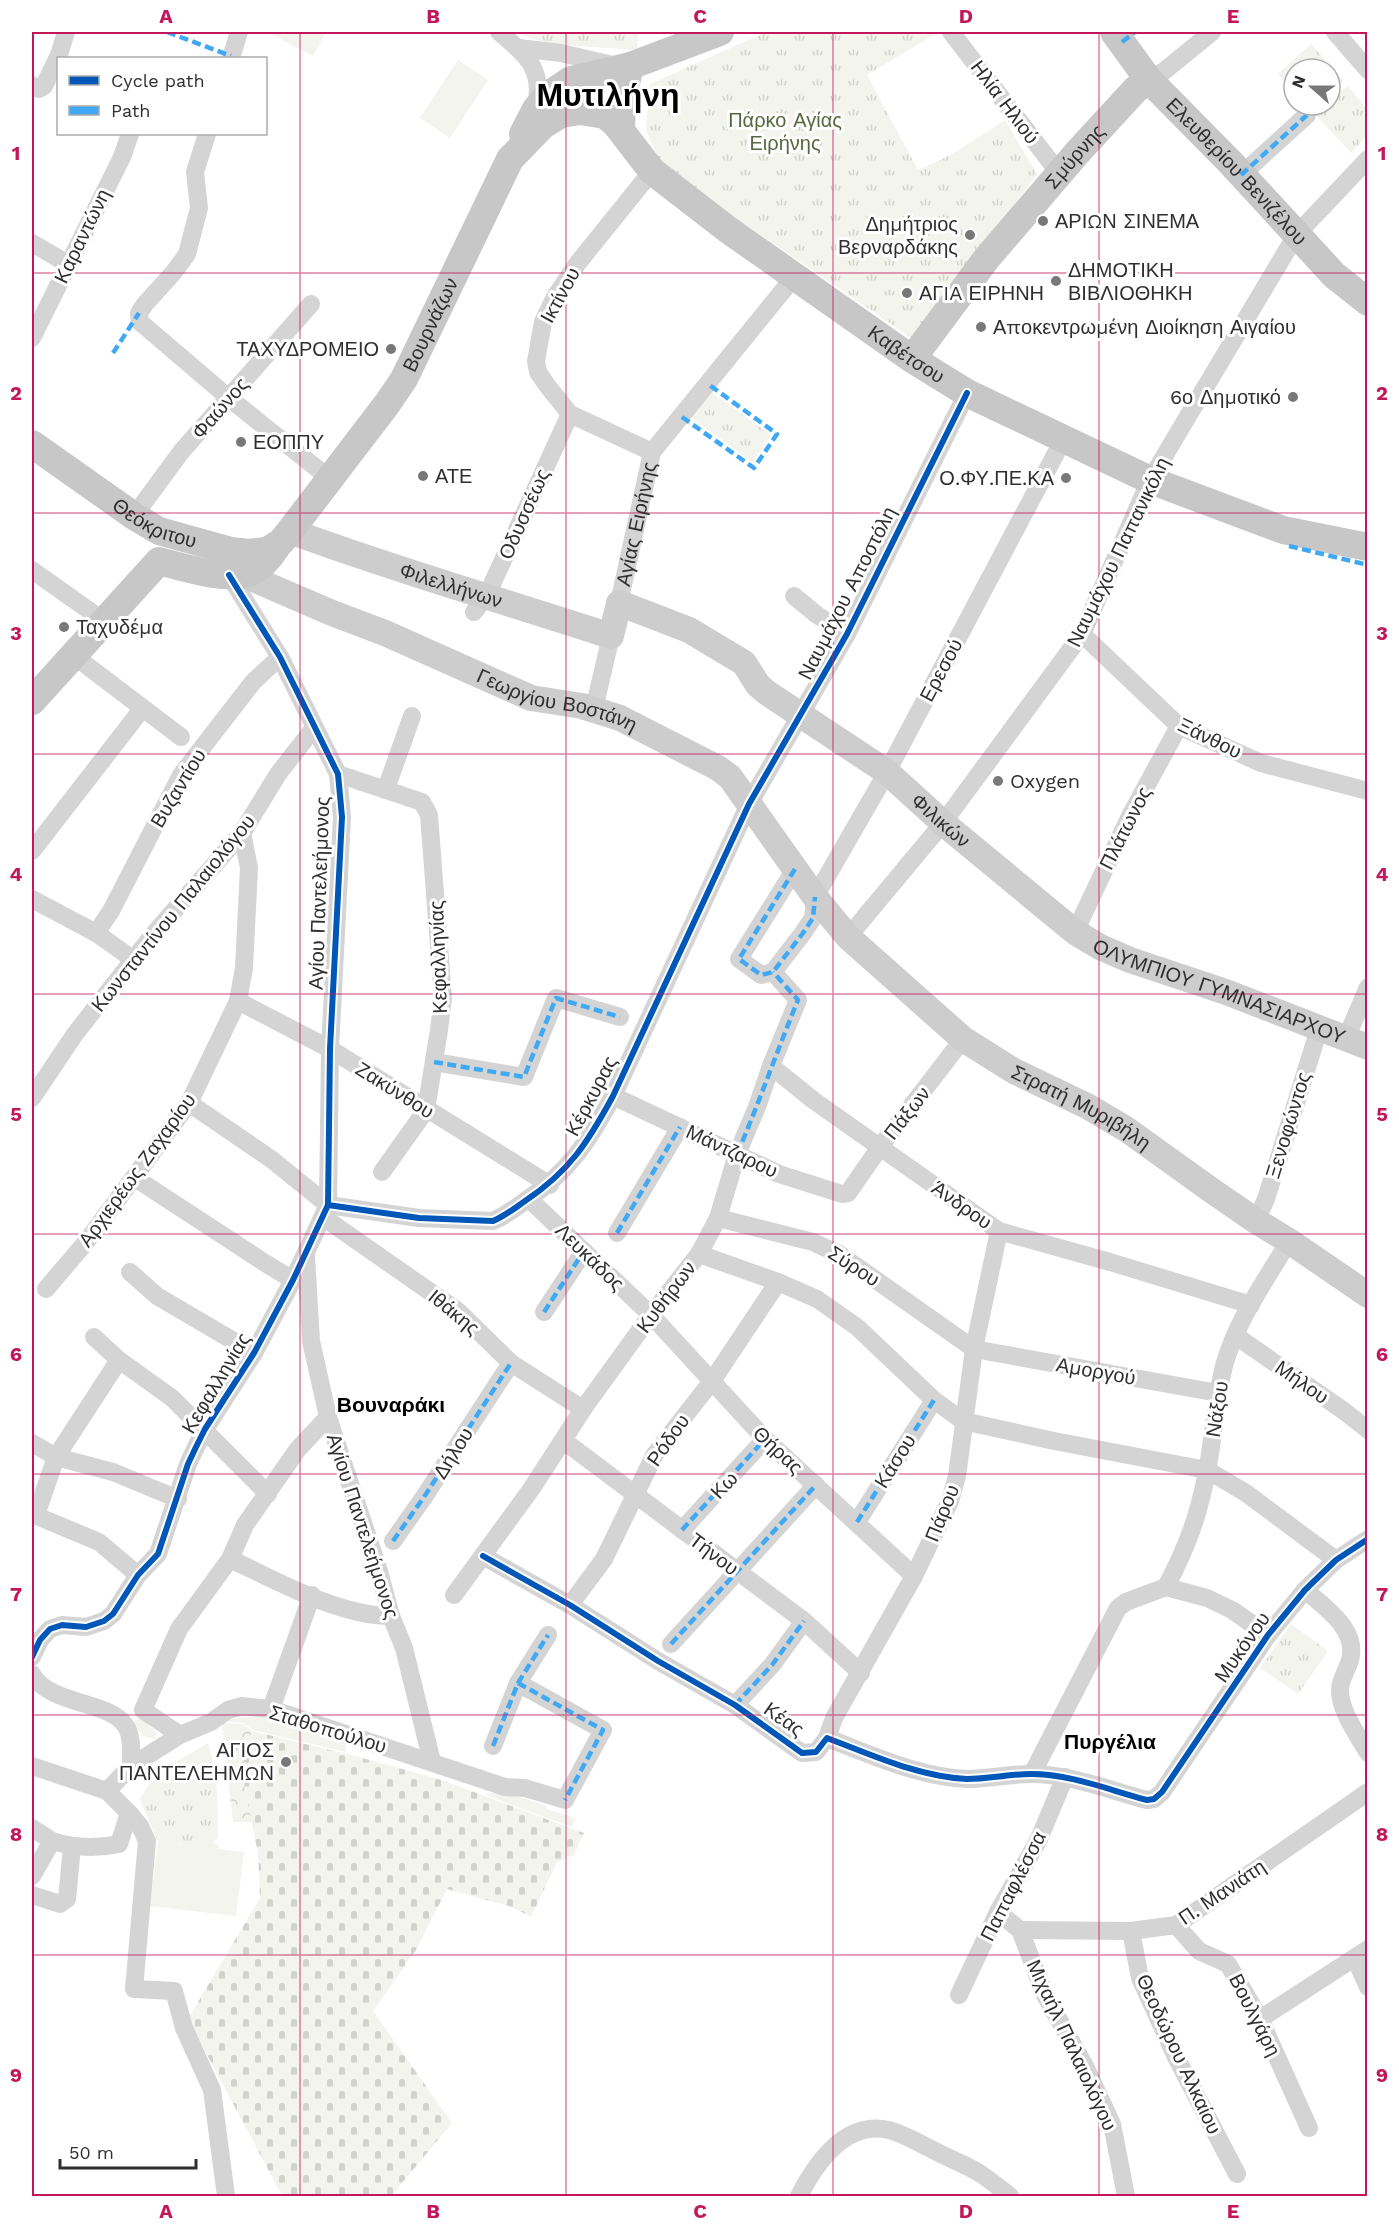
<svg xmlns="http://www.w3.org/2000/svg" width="1399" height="2228" font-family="'Work Sans',sans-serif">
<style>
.grass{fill:#f2f4ed}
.forest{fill:url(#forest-crowns)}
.cemetery{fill:url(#cemetery-stones)}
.park{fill:url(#park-tufts)}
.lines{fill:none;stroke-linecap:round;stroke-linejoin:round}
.minor{stroke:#d4d4d4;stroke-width:18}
.secondary{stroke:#cdcdcd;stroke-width:26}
.primary{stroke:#c7c7c7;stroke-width:28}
.quiet{stroke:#3fa9f5;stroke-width:4.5;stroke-dasharray:9 4.5;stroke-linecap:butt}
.cycleway-casing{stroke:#fff;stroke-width:10}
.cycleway{stroke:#0057b8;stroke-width:6}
.grid{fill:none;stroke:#c2185b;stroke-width:1.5;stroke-opacity:0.55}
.poi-dot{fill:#787878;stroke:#fff;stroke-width:2}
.labels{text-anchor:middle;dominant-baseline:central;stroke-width:6;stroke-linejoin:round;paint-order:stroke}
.street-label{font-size:20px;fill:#2f2f2f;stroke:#fff}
.park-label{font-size:20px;fill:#57683f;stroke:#fff}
.poi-label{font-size:20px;fill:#2f2f2f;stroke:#fff;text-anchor:start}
.neighbourhood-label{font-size:21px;font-weight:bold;fill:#000;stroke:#fff}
.town-label{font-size:32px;font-weight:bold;fill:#000;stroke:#fff}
.neatline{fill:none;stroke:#c2185b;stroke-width:2}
.grid-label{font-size:20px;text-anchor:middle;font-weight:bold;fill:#c2185b}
</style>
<defs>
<pattern id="forest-crowns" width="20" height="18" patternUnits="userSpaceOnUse" patternTransform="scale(1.5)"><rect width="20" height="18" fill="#f2f4ed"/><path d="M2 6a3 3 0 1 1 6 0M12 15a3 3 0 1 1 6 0" fill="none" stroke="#d0d2cc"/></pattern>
<pattern id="cemetery-stones" width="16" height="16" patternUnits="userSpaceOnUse" patternTransform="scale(1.5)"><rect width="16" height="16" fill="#f2f4ed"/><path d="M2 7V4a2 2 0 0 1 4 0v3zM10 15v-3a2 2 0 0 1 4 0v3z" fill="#d0d2cc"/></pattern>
<pattern id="park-tufts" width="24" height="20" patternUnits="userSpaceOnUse" patternTransform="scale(1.5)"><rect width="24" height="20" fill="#f2f4ed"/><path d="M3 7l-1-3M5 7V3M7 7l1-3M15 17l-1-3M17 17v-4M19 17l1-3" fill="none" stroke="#d0d2cc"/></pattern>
</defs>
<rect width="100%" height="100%" fill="#fff"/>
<!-- grass -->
<g class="grass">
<polygon points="267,32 326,32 313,56"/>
<polygon points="458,60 488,80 450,138 420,118"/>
<polygon points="266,1715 345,1739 346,1752 253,1730 243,1723 222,1721 223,1720"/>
<path d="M140,1717l16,16 -1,6c-12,-2 -16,-7 -22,-16z"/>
<polygon points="208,1743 214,1766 217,1793 167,1772 169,1766"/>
<polygon points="494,1792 523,1798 547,1806 546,1809 576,1818 572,1827 485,1795"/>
<polygon points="158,1842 244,1852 236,1916 150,1906"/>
</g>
<!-- forest -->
<polygon class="forest" points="222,1723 243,1724 252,1731 242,1772 253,1822 233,1822"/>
<!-- cemetery -->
<polygon class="cemetery" points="252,1731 355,1756 442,1780 584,1833 574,1855 557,1862 531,1917 512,1907 447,1889 416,1950 373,2011 452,2123 391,2196 286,2196 280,2192 188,2019 260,1898 258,1854 242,1772"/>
<!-- park -->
<g class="park">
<path d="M518,32h121l-2,18c-27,-3 -100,-3 -119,-18z"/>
<polygon points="766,32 939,32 867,75 918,170 951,155 1005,120 1037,174 913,339 663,168 646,130 650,84"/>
<polygon points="1311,44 1343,81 1330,92 1330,69 1294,69 1294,93 1278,74"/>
<polygon points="1348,86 1367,109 1367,135 1351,153 1314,113 1324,105 1330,105 1330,100"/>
<polygon points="710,391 771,435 752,462 691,417"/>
<polygon points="1291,1624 1328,1651 1298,1694 1260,1668"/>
<polygon points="159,1768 217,1793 218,1839 214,1840 214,1844 219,1845 219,1849 158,1842 140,1799"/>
</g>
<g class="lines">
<!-- minor -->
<g class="minor">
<path d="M499,32c27,23 45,36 37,75"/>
<polyline points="951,32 1059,173"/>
<polyline points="1335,32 1368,70"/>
<polyline points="519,48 561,53 617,66"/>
<polyline points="231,58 239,32"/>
<polyline points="1148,79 1163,72 1212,32"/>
<polyline points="32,85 39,89 44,86 59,55 66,32"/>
<polyline points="207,134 195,172 199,208 187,254 174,272 145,304 139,313 140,322 229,398 329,478"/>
<polyline points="652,171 577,264 555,297 543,322 536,361 538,372 546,384 570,414 652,452"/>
<polyline points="1241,175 1307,115"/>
<polyline points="32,243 68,264"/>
<polyline points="32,338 122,157 130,134"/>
<polyline points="134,516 181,452 311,304"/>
<polyline points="32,570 104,621"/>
<polyline points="794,596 817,615 847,634"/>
<path id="s1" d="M619,603l33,-151 142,-175"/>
<polyline points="474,612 487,595 570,414"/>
<polyline points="1082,634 1179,726 1261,763 1368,791"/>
<polyline points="73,655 181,737"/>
<polyline points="594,709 611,636"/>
<polyline points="338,774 422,802 429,815 443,998 439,1030 426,1110 382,1172"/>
<polyline points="386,789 412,716"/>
<polyline points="32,851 142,709"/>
<polyline points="795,869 739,959 761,975 773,972 803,933 813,918 815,897 887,772 1063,440"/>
<polyline points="32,899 96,933 134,960"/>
<polyline points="1075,932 1130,816 1179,726"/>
<polyline points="96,933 111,911 181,775 253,682 280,657"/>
<polyline points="848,937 943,823 1082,634 1150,480 1296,235 1368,159"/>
<polyline points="238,1001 330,1049 550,1185"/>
<polyline points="1346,1039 1368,987"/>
<polyline points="434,1062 524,1077 556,998 620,1017"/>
<polyline points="771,1066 813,1100 999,1231 1110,1262 1251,1305"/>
<polyline points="613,1096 779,1174 842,1194 848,1193 880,1147 963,1039"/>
<polyline points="32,1098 75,1034 152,936 242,833 278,774 314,728"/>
<polyline points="189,1103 271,1159 328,1205"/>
<polyline points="135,1178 265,1263 293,1280"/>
<polyline points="529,1199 651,1315 765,1439 914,1576"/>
<path d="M328,1205l91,13 74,3c12,-5 22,-13 32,-20 45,-30 63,-59 88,-105l136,-292 98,-170 120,-241"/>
<polyline points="323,1217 459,1312 511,1363 583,1409"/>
<polyline points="718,1218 813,1242 839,1254 974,1349 1218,1393"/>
<polyline points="1256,1221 1266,1199 1319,1029"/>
<polyline points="617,1233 680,1127"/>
<polyline points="699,1254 778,1282 817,1299 857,1327 934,1400 963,1421 1054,1441 1207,1470 1246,1493 1336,1560"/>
<polyline points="306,1256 311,1341 328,1417 379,1571 391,1616 404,1648 432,1762"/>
<polyline points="130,1272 157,1296 254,1353"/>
<polyline points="46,1289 86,1242 189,1103 238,1001 244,968 249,868 242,833"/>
<polyline points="544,1312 584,1251"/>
<polyline points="1236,1336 1344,1411 1368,1430"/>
<polyline points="94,1337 119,1360 172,1398 268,1494"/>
<polyline points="564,1441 804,1621 861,1673"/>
<polyline points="32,1443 56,1457 113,1472 178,1499"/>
<polyline points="32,1514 99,1542 138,1575"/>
<polyline points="36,1515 56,1457 119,1360"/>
<polyline points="857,1522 934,1400"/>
<polyline points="682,1530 765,1439"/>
<polyline points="393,1541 424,1497 511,1363"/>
<path d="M483,1556l87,49 88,56 77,44 67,48 14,-1 11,-14c45,17 92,39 140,41 21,0 43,-5 64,-5 39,0 78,16 116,26l7,-1 8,-7 106,-157 37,-45 31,-30 32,-21"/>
<path d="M230,1559c47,22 109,57 161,57"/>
<path d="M1166,1587c21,-40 33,-72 41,-116 7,-35 8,-70 17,-105 12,-45 42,-86 65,-125"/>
<polyline points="1166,1587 1207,1598 1232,1610 1268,1635"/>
<path d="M1305,1590c18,16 50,37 46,65 -1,12 -11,22 -11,35 0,22 18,45 28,63"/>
<polyline points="454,1595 532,1488 583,1409 651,1315 699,1254 718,1218 737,1154 757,1107 771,1066 798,1000 773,972"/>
<polyline points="570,1605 604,1559 655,1454 712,1381 778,1282"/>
<polyline points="671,1644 816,1485"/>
<polyline points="32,1657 40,1640 50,1629 62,1625 86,1627 104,1621 113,1614 138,1575 158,1554 188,1464 196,1447 205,1429 254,1353 293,1280 328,1205 330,1049 342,817 338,774 280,657 229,575"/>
<path d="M32,1674c17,31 77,27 93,51 8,10 6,29 6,41"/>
<polyline points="735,1705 772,1665 804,1621"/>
<polyline points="271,1709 312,1595"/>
<polyline points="180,1735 143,1710 179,1629 230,1559 245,1525 298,1449 328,1417"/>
<polyline points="827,1738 834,1718 914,1576 950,1501 957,1476 974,1349 999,1231"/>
<polyline points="493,1746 518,1683 548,1635"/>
<polyline points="32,1766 107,1791 131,1766 180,1735 211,1722 228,1710 242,1706 271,1709 505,1787 525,1788 565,1800 603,1730 518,1683"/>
<polyline points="1032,1774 1118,1608 1126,1602 1166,1587"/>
<polyline points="129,1813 140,1826 147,1841 134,1989 174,1991 184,2028 212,2090 226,2196"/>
<polyline points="32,1828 52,1841"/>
<path d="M32,1876l20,-35c23,7 44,8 67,3l10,-31 -22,-22"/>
<polyline points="32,1895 60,1904 67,1899 72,1847"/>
<polyline points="998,1912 1020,1930 1045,1995 1086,2068 1112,2124 1126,2196"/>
<polyline points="1176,1925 1199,1951 1228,1964 1260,2019 1309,2128"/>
<polyline points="1020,1930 1131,1931 1176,1925 1368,1792"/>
<polyline points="1131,1931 1140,1978 1176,2057 1237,2174"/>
<polyline points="1355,1958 1368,1987"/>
<polyline points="959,1995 998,1912 1038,1841 1065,1777"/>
<polyline points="1260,2019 1368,1949"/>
<path d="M799,2196c17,-33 46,-76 90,-66 16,4 31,14 46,21 15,8 32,14 46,23 10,7 20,15 29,22"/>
</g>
<!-- secondary -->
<g class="secondary">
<path id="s2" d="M290,531c105,39 214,70 321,105l8,-33 70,27 55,33 14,22 8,7 121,80 56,51 132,109 25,15 30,13 96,32 142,55"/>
<path id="s3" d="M244,575l88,38 53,20 146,65 51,8 38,12 98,50 12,9 85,120 33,40 115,102 51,32 73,35 39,23 85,61 45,31 33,20 79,54"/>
</g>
<!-- primary -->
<g class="primary">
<path id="s4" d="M1114,32l34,47 82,83 104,113 34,27"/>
<polyline points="621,130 622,100 630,66"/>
<polyline points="523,134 536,109 547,96 571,80 630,66 720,32"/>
<path id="s5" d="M912,359l75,-101 90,-105 58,-63 13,-11"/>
<path id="s6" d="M32,444l102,72 25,15 72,20 18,2 17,-2 6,-3 9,-6 9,-11 97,-127 17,-25 106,-220 33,-34 18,-11 19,-3 25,4 10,8 37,48 75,58 185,130 55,34 183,87 133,50 85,17"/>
<path d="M32,701l127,-140c23,6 72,22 94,10 10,-5 17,-14 23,-23"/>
</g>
<!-- quiet -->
<g class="quiet">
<polyline points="167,32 231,56"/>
<polyline points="1122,42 1135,32"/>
<polyline points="1241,175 1307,115"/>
<polyline points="113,353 139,313"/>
<polyline points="682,417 754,468 777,434 708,384"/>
<polyline points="1289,546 1368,565"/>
<polyline points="795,869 739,959 761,975 773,972 803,933 813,918 815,897"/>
<polyline points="434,1062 524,1077 556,998 620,1017"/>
<path d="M737,1154c22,-51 40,-103 61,-154l-25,-28"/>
<polyline points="617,1233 680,1127"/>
<polyline points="544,1312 584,1251"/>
<polyline points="857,1522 934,1400"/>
<polyline points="682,1530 765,1439"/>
<polyline points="393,1541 424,1497 511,1363"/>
<polyline points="671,1644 816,1485"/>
<polyline points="518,1683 603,1730 565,1800"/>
<polyline points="735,1705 772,1665 804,1621"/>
<polyline points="493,1746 518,1683 548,1635"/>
</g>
<!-- cycleway casing -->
<g class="cycleway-casing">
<g id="cycleway">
<path d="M328,1205l91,13 74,3c12,-5 22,-13 32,-20 45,-30 63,-59 88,-105l136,-292 98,-170 120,-241"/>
<path d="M483,1556l87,49 88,56 77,44 67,48 14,-1 11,-14c45,17 92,39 140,41 21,0 43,-5 64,-5 39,0 78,16 116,26l7,-1 8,-7 106,-157 37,-45 31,-30 32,-21"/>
<polyline points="32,1657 40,1640 50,1629 62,1625 86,1627 104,1621 113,1614 138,1575 158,1554 188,1464 196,1447 205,1429 254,1353 293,1280 328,1205 330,1049 342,817 338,774 280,657 229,575"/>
</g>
</g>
<!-- cycleway -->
<use href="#cycleway" class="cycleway"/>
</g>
<!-- grid -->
<path class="grid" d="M300,32v2164M566,32v2164M833,32v2164M1099,32v2164M32,273h1336M32,513h1336M32,754h1336M32,994h1336M32,1234h1336M32,1474h1336M32,1715h1336M32,1955h1336"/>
<!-- markers -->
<g class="poi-dot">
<circle cx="1043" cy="221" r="6"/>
<circle cx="970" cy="235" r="6"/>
<circle cx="1056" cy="281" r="6"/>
<circle cx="907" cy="293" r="6"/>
<circle cx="981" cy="327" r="6"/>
<circle cx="391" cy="349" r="6"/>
<circle cx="1293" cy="397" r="6"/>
<circle cx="241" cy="442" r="6"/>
<circle cx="423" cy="476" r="6"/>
<circle cx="1066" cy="478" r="6"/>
<circle cx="64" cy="627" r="6"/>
<circle cx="998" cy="781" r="6"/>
<circle cx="286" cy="1762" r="6"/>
</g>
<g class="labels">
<!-- street labels -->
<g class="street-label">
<text transform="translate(1005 102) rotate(53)">Ηλία Ηλιού</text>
<text stroke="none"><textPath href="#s5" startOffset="260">Σμύρνης</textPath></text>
<text stroke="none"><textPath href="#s4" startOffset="186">Ελευθερίου Βενιζέλου</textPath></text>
<text transform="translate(82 236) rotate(-64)">Καραντώνη</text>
<text transform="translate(560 295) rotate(-61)">Ικτίνου</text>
<text stroke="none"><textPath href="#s6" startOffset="546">Βουρνάζων</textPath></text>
<text stroke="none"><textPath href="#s6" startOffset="1230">Καβέτσου</textPath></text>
<text transform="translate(220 408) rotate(-49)">Φαώνος</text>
<text transform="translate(524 514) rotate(-66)">Οδυσσέως</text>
<text stroke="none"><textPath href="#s6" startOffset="147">Θεόκριτου</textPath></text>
<text stroke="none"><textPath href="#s1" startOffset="81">Αγίας Ειρήνης</textPath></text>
<text transform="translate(1118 552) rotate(-64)">Ναυμάχου Παπανικόλη</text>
<text stroke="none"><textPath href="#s2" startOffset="170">Φιλελλήνων</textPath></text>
<text transform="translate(847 593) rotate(-63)">Ναυμάχου Αποστόλη</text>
<text transform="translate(941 670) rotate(-62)">Ερεσού</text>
<text stroke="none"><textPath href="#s3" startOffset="338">Γεωργίου Βοστάνη</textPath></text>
<text transform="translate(1210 738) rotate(26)">Ξάνθου</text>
<text transform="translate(178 788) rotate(-59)">Βυζαντίου</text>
<text stroke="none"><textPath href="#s2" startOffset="765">Φιλικών</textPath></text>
<text transform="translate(1125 828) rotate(-63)">Πλάτωνος</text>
<text transform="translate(319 893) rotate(-88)">Αγίου Παντελεήμονος</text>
<text transform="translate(173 913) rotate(-51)">Κωνσταντίνου Παλαιολόγου</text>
<text transform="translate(438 957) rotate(-92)">Κεφαλληνίας</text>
<text stroke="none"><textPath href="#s2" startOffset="1096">ΟΛΥΜΠΙΟΥ ΓΥΜΝΑΣΙΑΡΧΟΥ</textPath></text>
<text transform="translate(395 1090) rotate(32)">Ζακύνθου</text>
<text transform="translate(591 1096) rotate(-62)">Κέρκυρας</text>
<text stroke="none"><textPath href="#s3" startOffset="1018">Στρατή Μυριβήλη</textPath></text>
<text transform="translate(907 1113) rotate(-52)">Πάξων</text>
<text transform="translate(1288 1125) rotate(-73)">Ξενοφώντος</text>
<text transform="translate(732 1151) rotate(25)">Μάντζαρου</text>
<text transform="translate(137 1170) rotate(-54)">Αρχιερέως Ζαχαρίου</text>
<text transform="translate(962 1205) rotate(35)">Άνδρου</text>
<text transform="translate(590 1257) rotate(44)">Λευκάδος</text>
<text transform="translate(854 1266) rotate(33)">Σύρου</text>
<text transform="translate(666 1297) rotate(-53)">Κυθήρων</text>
<text transform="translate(454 1312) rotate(39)">Ιθάκης</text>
<text transform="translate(1096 1371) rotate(10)">Αμοργού</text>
<text transform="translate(1302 1382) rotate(35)">Μήλου</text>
<text transform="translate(216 1383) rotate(-59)">Κεφαλληνίας</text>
<text transform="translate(1217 1409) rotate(-81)">Νάξου</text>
<text transform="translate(668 1440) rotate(-55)">Ρόδου</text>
<text transform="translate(778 1450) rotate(43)">Θήρας</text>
<text transform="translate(453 1453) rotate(-58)">Δήλου</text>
<text transform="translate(895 1461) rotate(-58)">Κάσου</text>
<text transform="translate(724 1485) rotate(-47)">Κω</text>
<text transform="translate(942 1513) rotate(-68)">Πάρου</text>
<text transform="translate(363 1526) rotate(72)">Αγίου Παντελεήμονος</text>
<text transform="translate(714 1554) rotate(37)">Τήνου</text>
<text transform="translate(1242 1647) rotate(-55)">Μυκόνου</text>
<text transform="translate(784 1719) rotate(35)">Κέας</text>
<text transform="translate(328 1729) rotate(17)">Σταθοπούλου</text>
<text transform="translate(1013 1886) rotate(-63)">Παπαφλέσσα</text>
<text transform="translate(1222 1892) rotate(-34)">Π. Μανιάτη</text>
<text transform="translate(1255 2015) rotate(63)">Βουλγάρη</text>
<text transform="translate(1072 2045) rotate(65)">Μιχαήλ Παλαιολόγου</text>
<text transform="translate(1179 2054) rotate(65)">Θεοδώρου Αλκαίου</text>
</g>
<!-- park labels -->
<g class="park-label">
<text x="785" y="120">Πάρκο Αγίας<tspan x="785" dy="23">Ειρήνης</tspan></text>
</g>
<!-- poi labels -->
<g class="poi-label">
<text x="1055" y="221">ΑΡΙΩΝ ΣΙΝΕΜΑ</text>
<text x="958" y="224" text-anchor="end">Δημήτριος<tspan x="958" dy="23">Βερναρδάκης</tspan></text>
<text x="1068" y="270">ΔΗΜΟΤΙΚΗ<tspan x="1068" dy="23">ΒΙΒΛΙΟΘΗΚΗ</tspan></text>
<text x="919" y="293">ΑΓIA ΕΙΡΗΝΗ</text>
<text x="993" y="327">Αποκεντρωμένη Διοίκηση Αιγαίου</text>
<text x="379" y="349" text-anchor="end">ΤΑΧΥΔΡΟΜΕΙΟ</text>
<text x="1281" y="397" text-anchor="end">6ο Δημοτικό</text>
<text x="253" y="442">ΕΟΠΠΥ</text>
<text x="435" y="476">ΑΤΕ</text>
<text x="1054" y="478" text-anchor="end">Ο.ΦΥ.ΠΕ.ΚΑ</text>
<text x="76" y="627">Ταχυδέμα</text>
<text x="1010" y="781">Oxygen</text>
<text x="274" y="1750" text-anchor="end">ΑΓΙΟΣ<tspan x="274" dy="23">ΠΑΝΤΕΛΕΗΜΩΝ</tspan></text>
</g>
<!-- neighbourhood labels -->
<g class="neighbourhood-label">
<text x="391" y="1404">Βουναράκι</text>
<text x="1110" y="1741">Πυργέλια</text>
</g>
<!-- town labels -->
<g class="town-label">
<text x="608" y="95">Μυτιλήνη</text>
</g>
</g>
<!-- border -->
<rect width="1399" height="2228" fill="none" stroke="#ffffff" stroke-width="66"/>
<!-- legend -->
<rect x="57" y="57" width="210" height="78" fill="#ffffff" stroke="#acacac" stroke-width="1.5"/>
<rect x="69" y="76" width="30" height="9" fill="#0057b8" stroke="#acacac" stroke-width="1.5"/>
<text x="111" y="87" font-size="18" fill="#2f2f2f">Cycle path</text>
<rect x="69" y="106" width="30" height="9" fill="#3fa9f5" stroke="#acacac" stroke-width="1.5"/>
<text x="111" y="117" font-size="18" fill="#2f2f2f">Path</text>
<!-- north arrow -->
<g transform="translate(1312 87) rotate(291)"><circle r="28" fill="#ffffff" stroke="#acacac" stroke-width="1.5"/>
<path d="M0-4.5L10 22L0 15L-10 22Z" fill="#787878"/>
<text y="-9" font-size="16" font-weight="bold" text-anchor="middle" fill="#2f2f2f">N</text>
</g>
<!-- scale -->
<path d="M60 2159v9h136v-9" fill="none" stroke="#2f2f2f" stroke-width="3"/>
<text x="69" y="2159" font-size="18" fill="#2f2f2f" stroke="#ffffff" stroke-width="4.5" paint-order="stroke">50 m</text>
<rect x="33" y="33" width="1333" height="2162" class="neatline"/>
<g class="grid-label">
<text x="166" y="23">A</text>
<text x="433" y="23">B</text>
<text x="700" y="23">C</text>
<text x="966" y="23">D</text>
<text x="1233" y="23">E</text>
<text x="16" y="160">1</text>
<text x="1382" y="160">1</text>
<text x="16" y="400">2</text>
<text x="1382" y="400">2</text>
<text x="16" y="640">3</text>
<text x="1382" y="640">3</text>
<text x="16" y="881">4</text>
<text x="1382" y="881">4</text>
<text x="16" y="1121">5</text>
<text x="1382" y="1121">5</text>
<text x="16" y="1361">6</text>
<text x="1382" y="1361">6</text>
<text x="16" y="1601">7</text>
<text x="1382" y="1601">7</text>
<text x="16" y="1841">8</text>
<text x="1382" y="1841">8</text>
<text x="16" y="2082">9</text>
<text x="1382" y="2082">9</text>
<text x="166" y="2218">A</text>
<text x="433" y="2218">B</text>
<text x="700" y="2218">C</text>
<text x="966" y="2218">D</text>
<text x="1233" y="2218">E</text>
</g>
</svg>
